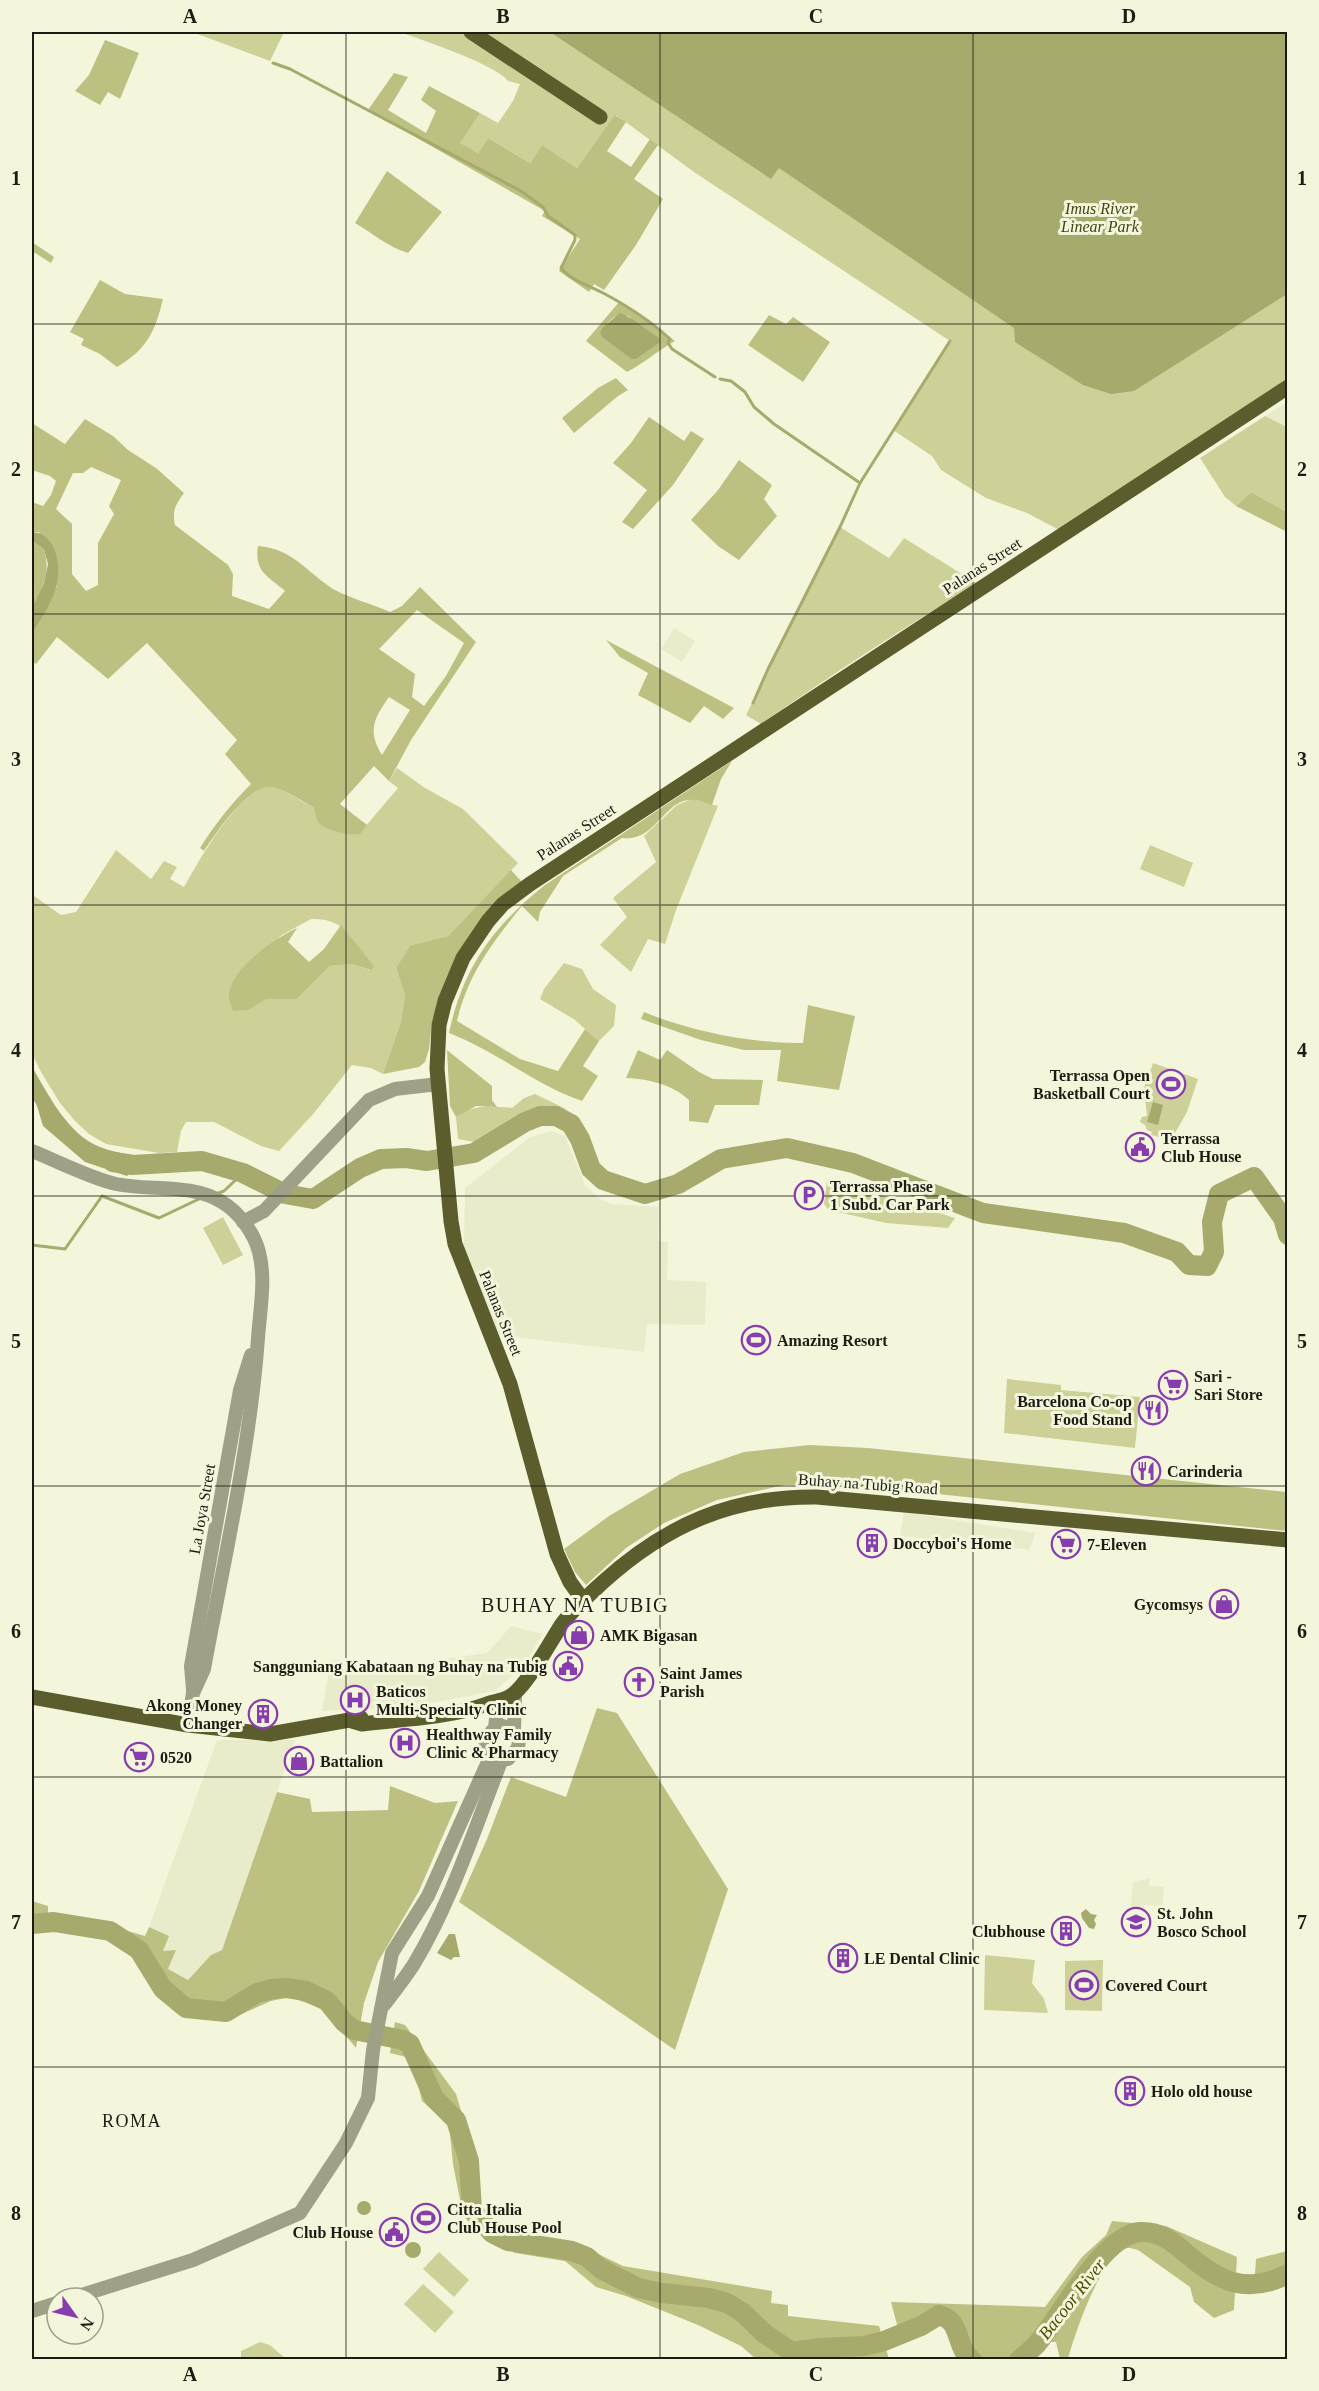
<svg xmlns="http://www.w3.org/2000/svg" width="1319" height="2391" font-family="'Times New Roman',serif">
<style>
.built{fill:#e9ecca}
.green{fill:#cdd198;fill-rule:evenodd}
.forest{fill:#bcc081;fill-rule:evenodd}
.water{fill:#a6aa6c}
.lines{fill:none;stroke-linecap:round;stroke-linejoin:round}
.stream{stroke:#a6aa6c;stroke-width:3}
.river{stroke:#a6aa6c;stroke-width:20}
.minor{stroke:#9fa187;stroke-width:14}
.major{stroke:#5b5d2c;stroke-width:15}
.grid{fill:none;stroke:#1c1c13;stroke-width:1.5;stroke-opacity:0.55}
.labels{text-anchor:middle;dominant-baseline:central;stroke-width:6;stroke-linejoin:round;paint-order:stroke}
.park-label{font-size:16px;font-style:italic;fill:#434516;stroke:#f4f6dc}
.street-label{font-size:16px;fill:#1c1c13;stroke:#f4f6dc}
.poi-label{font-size:16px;font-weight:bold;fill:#1c1c13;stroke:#f4f6dc;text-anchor:start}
.neighbourhood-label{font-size:18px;letter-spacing:1.5px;fill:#1c1c13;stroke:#f4f6dc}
.water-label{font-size:18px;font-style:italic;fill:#4c4d00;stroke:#f4f6dc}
.quarter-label{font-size:20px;letter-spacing:1.5px;fill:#1c1c13;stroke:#f4f6dc}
.neatline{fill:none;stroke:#1c1c13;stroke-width:2}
.grid-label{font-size:20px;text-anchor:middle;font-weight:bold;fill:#1c1c13}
</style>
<rect width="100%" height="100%" fill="#f4f6dc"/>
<!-- built -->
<g class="built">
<polygon points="1287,402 1287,427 1265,416"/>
<polygon points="674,628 695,641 682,662 661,649"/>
<polygon points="552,1131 565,1136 585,1185 600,1199 612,1204 659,1207 658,1241 668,1242 667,1280 706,1282 705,1325 647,1324 644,1352 496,1335 464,1249 465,1188 530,1137"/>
<polygon points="904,1512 1036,1533 1029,1550 900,1536"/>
<polygon points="511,1626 543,1634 523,1666 495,1691 410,1707 322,1711 331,1660 409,1664 487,1653"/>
<polygon points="410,1733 411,1748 399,1749 397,1738"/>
<polygon points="217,1740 295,1740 222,1950 211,1955 188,1980 168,1969 175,1951 163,1951 168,1936 149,1927"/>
<polygon points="1150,1878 1149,1886 1164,1887 1163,1906 1144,1905 1142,1939 1128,1938 1133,1882"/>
</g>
<!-- green -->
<g class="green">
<polygon points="192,32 284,32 270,61"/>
<path d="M400,32h887v349l-226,150 -34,-18 -41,-15 -45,-28 -9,-14 -39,-26 57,-89 -256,-169 -78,-57 -39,53 -35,-23 -12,18 -42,-25 -10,15 -19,-10 21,-30 18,10 15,-22 7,-17 -12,-3c-11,-16 -86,-41 -108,-49z"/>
<polygon points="1265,416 1287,427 1287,512 1251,492 1236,506 1225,497 1200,458"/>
<path d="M840,527l49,31 15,-20 74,46c-75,43 -146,91 -217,140l-15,-9z"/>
<path d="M397,768l28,20 38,21 55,54 -70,73 -38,11 -14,21 9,27 -4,26 -18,53 -12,-6 -19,-3 -38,48 -35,38 -18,-5 -47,-24h-28l-5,9 -4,21 -18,1 -53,-9 -17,-10 -14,-13 -15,-18 -19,-31 -9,-18v-155l2,-3 27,19 15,-3 40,-62 35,29 13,-18 13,6 -7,12 14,8c13,-23 57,-103 87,-100 14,2 31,15 43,21l4,13 41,13 39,-46 -9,-7zM311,919c37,-1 42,23 59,51l-19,-6 -21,2 -33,33h-31l-3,-48 19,-16z"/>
<polygon points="692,799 718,806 676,910 665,944 648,939 631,972 600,945 627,917 613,898 656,862 644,836 677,805"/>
<polygon points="1150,845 1193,863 1184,887 1140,869"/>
<polygon points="564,963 582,969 593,989 616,1005 614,1026 599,1041 575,1020 540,999 544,989"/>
<polygon points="1153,1063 1198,1079 1187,1112 1171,1140 1151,1135 1152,1132 1147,1130 1145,1125 1140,1122 1142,1117 1147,1116 1144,1089 1149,1091 1144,1088"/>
<path d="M535,1094l33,16c-26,-10 -48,6 -69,21 -7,4 -13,10 -20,12l-21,-4 -2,-22c17,-13 35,-11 56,-9l12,-10z"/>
<polygon points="827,1180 859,1188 955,1218 948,1228 886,1223 829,1210 824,1204"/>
<polygon points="223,1217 243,1255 223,1265 203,1228"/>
<polygon points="1007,1379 1061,1385 1061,1390 1140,1397 1135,1448 1004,1433"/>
<polygon points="985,1955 1035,1960 1032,1983 1044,1999 1048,2013 984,2010"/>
<polygon points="1103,1960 1102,2011 1065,2010 1065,1961"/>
<polygon points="439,2252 469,2280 454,2297 423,2269"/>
<polygon points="423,2284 454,2312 435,2333 404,2304"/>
<polygon points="260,2342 270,2345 286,2359 241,2359 241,2351"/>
</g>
<!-- forest -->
<g class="forest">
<polygon points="105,40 139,53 120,99 108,92 100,105 75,91 89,75"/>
<polygon points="394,73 408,77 388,110 426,133 436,111 421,100 429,86 480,113 460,143 478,153 488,138 530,163 542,145 577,168 615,115 626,122 607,151 631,167 650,139 658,145 634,179 663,199 636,245 604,290 594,284 589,292 559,271 580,239 542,216 545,211 368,110"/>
<path d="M387,171l55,41 -34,41c-22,-7 -34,-19 -53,-30z"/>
<polygon points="32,242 54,257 51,263 32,251"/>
<path d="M100,280l25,14 38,5c-8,33 -16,50 -46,68l-17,-13 -19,-9 3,-6 -14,-7z"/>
<path d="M620,301l55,40c-18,10 -29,21 -48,31l-41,-31zM628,316l14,12 -11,31 -28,-21v-11l11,-10z"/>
<polygon points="769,315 786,324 793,317 830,342 803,382 748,345"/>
<polygon points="616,378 628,390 618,396 574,433 562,418 598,388"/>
<polygon points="649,417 684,441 691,431 704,439 673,485 633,529 622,522 647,490 613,463 631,443"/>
<path d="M85,419l28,17 15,14 28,18 28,25c-9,12 -12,18 -9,32l53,40 5,9 -1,22 37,13 16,-18c-17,-15 -31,-19 -27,-45 36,3 47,25 75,43 16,9 39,15 57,23l12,-6 18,-19 56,55 -65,98 -22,41 -15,-15 -34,38 27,21 -7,9c-12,2 -34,-3 -42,-12 -2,-3 -3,-10 -4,-14 -12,-7 -29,-19 -43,-21 -23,-2 -55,46 -67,64l-4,-3c15,-24 31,-44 51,-64l-26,-30 12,-14 -90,-97 -39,36 -51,-42 -21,27 -4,-3v-28l25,-47 -18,-54h-7v-30l11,4 8,-11 5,-14 -6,-5 -18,-6v-47l33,21zM91,467l30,13 -12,26 5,8 -16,29v42l-12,6 -14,-17v-50l-16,-15 17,-36h10zM417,610l47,33 -18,33 -22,30 -12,-9 3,-23 -36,-25zM389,697l21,13 -28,45c-15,-24 -8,-37 7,-58z"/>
<polygon points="739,460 772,485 764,499 777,516 739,560 718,546 691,520 718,490"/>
<polygon points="1251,492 1287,512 1287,532 1236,506"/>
<path d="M32,541l12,8c7,25 -1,37 -12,58z"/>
<polygon points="606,640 734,708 723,719 704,706 690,723 638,695 648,673 620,657"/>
<path d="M732,761l-11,18 -9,26c-5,-1 -12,-5 -18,-5 -30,-3 -37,43 -72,38l-59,38 -23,36 -2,10 -16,-16c-30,37 -54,68 -65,115l63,38 38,12 27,-42 14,12 -16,25 15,10 -16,25c-48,-17 -86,-50 -133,-68 14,-65 44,-107 96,-148z"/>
<polygon points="511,870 522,882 442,992 432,1022 429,1049 425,1062 419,1067 383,1074 401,1021 405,995 396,968 410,946 448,936"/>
<path d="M341,925l33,41 -3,4 -20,-6 -21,2 -33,33h-31l-18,11 -15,1c-1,-4 -4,-10 -4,-14 0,-28 45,-58 68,-69l-9,14 21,20 15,-13z"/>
<path d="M808,1005l47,11 -16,74 -62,-9 4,-31h-37l-43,-10 -60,-21 3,-7c45,19 110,32 159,31z"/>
<polygon points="447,1050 492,1086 492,1100 497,1107 476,1106 456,1117 450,1106"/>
<path d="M638,1050l22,10 7,-10 32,22 14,7 50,1 -4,25h-44l-7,18 -19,-2v-21c-17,-16 -41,-21 -63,-22z"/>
<polygon points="810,1445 868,1448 1287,1492 1287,1531 843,1484 784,1485 717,1500 664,1523 626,1548 586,1585 575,1572 564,1549 609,1516 680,1474 744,1452"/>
<polygon points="597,1708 617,1713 728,1889 675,2050 459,1902 487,1839 511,1777 566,1797"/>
<polygon points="390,1786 435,1803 458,1801 419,1891 378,1962 364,2003 356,2048 323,2009 290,1997 271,2001 228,2020 187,2014 167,2002 132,1951 108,1935 50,1928 32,1930 32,1901 48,1906 48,1919 100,1923 145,1936 149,1927 169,1936 163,1951 176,1950 168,1969 188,1980 211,1955 222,1950 277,1792 310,1799 312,1812 388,1810"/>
<polygon points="395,2022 405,2025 456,2094 479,2170 477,2205 497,2225 533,2238 590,2250 623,2266 772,2291 771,2303 788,2305 788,2316 879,2326 889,2359 756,2359 741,2346 698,2325 626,2296 596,2287 565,2261 515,2253 485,2237 463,2215 453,2164 449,2124 422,2101 413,2064 406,2057 390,2053"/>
<path d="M1112,2221l54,5 71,31 -3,53 -20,8 -20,-16 -4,-15 -52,-37c-2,-1 -9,-2 -10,-2 -26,4 -54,88 -60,111h-8l-4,-17h-13l-12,17h-70l-15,-30 -5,-6 -39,20 -11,-41 154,5 37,-50 24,-22z"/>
<polygon points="1287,2251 1287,2280 1254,2289 1256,2259"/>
</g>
<!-- water -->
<g class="water">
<polygon points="550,32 1287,32 1287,294 1134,391 1111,394 1083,385 1015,342 1014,328 779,168 771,179"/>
<path d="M620,313c14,5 26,17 39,25l1,4 -24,17h-5l-28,-21 -3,-5 3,-6z"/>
<path d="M32,532c25,1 30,36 24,56 -5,16 -15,31 -24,45v-26l12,-24 4,-19 -4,-15 -12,-8z"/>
<path d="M32,1067c17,28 35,67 68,80 15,6 30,7 45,10l-18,19 -42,-14 -42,-36 -6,-20 -5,-9z"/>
<polygon points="1153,1102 1163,1105 1158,1125 1147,1122"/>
<polygon points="1086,1909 1091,1914 1097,1915 1094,1920 1096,1924 1094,1929 1089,1928 1082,1918 1081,1913"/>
<polygon points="449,1934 455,1934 460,1957 454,1957 451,1960 437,1953"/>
<circle cx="364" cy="2208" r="7"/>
<path d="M418,2206c12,1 22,7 19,21l-8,2 -9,-4 -7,-13z"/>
<circle cx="413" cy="2250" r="8"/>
</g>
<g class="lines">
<!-- stream -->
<g class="stream">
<path d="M273,63l17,6 231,122 22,16 5,9 27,19v5l-14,28c10,13 30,18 44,26 22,12 47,28 65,45l-2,4 4,6 43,28"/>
<polyline points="720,379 731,381 745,392 754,407 774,424 860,483"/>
<polyline points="753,703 768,669 840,527 860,483 950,341"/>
<polyline points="216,1194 224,1191 243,1173"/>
<polyline points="32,1245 65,1249 102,1196 159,1218 201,1198"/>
</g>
<!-- river -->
<g class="river">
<polyline points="113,1162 132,1165 202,1161 243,1173 285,1194 313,1199 360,1168 381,1159 406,1158 427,1161 474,1153 525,1122 540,1116 556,1116 571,1124 580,1139 591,1169 603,1180 645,1194 678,1184 721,1159 787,1148 853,1163 983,1213 1124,1233 1177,1252 1189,1265 1207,1266 1214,1252 1212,1222 1219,1194 1254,1177 1283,1218 1288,1235"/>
<path d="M32,1924l22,-2 56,9 29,19 24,39 23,19 40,4 31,-19 15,-4 15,-1 19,3 21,10 17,21 10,8 49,10 7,4 24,54 22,22 13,41 3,49 20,23 16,8 64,10 15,6 14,12 37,19 24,5 47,5 18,5 15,9 23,22 27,18 28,-4 44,-2 20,-5 37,-15 18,-11c24,6 15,32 33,45"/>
<path d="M1019,2360c6,-5 12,-10 17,-15 24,-27 66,-110 104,-113 21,-1 33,10 48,23 32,27 59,40 100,19"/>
</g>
<!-- minor -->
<g class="minor">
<path d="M32,1151c25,10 58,27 84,33 34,7 75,-1 106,18 17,10 32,31 37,50 7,27 1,58 -1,86 -8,111 -34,221 -54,331l-11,24 -5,32"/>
<polyline points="243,1222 264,1211 369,1100 395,1089 438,1084"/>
<polyline points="193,1690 191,1666 240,1390 251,1355"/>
<polyline points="495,1728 498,1701"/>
<path d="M514,1731l-11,-5 -11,5 -6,12c2,12 10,17 22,16l10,-11 1,-8 -5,-9 1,-38"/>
<path d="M384,2005c10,-13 21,-27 30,-41 38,-63 61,-137 88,-205"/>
<polyline points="72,2298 193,2260 300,2213 346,2143 368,2098 373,2050 392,1953 428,1896 491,1755"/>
<polyline points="32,2311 57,2303"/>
</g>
<!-- major -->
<g class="major">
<polyline points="471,32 600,117"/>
<polyline points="583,1600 570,1582 557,1554 510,1384 455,1244 451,1221 437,1069 439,1025 445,1001 463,958 488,921 503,904 530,884 1288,387"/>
<polyline points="32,1697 188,1725 270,1734 361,1718"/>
<path d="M352,1721l10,3c41,-5 87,-6 125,-20 7,-3 15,-3 22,-7 17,-9 41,-55 53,-73 12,-16 27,-29 41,-42 63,-57 129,-86 214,-85l471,43"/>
</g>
</g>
<!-- grid -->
<path class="grid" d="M346,32v2328M660,32v2328M973,32v2328M32,324h1256M32,614h1256M32,905h1256M32,1196h1256M32,1486h1256M32,1777h1256M32,2067h1256"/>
<!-- icons -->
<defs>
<g id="stadium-ring" transform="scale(1.5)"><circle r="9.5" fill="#f4f6dc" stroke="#883dae" stroke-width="1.5"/><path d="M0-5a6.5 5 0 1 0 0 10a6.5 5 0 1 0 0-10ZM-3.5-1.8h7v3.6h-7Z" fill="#883dae"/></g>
<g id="civic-ring" transform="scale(1.5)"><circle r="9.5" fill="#f4f6dc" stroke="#883dae" stroke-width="1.5"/><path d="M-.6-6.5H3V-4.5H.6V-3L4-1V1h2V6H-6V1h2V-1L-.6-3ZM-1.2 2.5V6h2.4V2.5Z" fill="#883dae"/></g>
<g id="parking-ring" transform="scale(1.5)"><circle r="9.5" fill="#f4f6dc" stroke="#883dae" stroke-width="1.5"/><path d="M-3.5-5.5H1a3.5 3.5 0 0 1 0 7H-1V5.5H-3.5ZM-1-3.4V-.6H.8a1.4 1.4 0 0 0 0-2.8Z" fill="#883dae"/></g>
<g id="supermarket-ring" transform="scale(1.5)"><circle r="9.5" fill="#f4f6dc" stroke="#883dae" stroke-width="1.5"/><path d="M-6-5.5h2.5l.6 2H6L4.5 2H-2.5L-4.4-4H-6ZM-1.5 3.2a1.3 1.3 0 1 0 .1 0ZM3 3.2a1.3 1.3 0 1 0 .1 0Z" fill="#883dae"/></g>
<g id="restaurant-ring" transform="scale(1.5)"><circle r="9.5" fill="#f4f6dc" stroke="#883dae" stroke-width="1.5"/><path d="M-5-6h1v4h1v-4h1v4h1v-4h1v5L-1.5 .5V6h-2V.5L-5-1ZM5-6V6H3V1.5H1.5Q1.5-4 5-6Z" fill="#883dae"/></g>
<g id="building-ring" transform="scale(1.5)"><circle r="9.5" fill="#f4f6dc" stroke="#883dae" stroke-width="1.5"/><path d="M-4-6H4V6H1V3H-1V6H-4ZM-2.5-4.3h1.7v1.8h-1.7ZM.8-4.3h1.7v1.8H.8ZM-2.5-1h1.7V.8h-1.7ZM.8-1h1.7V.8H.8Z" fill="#883dae"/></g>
<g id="shop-ring" transform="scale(1.5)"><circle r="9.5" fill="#f4f6dc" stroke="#883dae" stroke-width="1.5"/><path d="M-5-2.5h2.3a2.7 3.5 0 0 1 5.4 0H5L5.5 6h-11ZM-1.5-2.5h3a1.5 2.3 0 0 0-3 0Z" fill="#883dae"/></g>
<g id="church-ring" transform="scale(1.5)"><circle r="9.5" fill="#f4f6dc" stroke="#883dae" stroke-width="1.5"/><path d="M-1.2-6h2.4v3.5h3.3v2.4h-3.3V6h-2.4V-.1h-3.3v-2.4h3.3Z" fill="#883dae"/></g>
<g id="hospital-ring" transform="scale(1.5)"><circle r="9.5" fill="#f4f6dc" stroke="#883dae" stroke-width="1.5"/><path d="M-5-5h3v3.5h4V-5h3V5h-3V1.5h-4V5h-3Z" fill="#883dae"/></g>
<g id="school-ring" transform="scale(1.5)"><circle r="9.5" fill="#f4f6dc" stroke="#883dae" stroke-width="1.5"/><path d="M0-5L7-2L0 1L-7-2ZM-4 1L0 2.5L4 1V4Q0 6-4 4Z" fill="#883dae"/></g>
</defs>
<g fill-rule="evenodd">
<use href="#stadium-ring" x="1171" y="1084"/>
<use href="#civic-ring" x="1140" y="1147"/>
<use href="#parking-ring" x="809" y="1195"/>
<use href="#stadium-ring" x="756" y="1340"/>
<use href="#supermarket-ring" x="1173" y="1385"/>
<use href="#restaurant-ring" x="1153" y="1410"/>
<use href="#restaurant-ring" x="1146" y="1471"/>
<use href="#building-ring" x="872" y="1543"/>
<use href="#supermarket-ring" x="1066" y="1544"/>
<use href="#shop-ring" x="1224" y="1604"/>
<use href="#shop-ring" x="579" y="1635"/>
<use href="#civic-ring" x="568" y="1666"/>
<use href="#church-ring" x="639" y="1682"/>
<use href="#hospital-ring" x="355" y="1700"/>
<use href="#building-ring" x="263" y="1714"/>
<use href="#hospital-ring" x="405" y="1743"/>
<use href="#supermarket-ring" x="139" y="1757"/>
<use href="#shop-ring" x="299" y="1761"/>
<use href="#school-ring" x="1136" y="1922"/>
<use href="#building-ring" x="1066" y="1931"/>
<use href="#building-ring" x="843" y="1958"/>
<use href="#stadium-ring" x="1084" y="1985"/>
<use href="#building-ring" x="1130" y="2091"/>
<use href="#stadium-ring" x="426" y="2218"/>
<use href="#civic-ring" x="394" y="2232"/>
</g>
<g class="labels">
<!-- park labels -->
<g class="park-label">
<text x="1100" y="208">Imus River<tspan x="1100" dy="18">Linear Park</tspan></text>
</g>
<!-- street labels -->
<g class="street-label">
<text transform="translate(982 566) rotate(-33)">Palanas Street</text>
<text transform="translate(576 832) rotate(-33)">Palanas Street</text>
<text transform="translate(501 1313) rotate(68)">Palanas Street</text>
<text transform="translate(868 1484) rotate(4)">Buhay na Tubig Road</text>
<text transform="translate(202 1509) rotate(-80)">La Joya Street</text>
</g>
<!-- poi labels -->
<g class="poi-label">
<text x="1150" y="1075" text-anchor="end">Terrassa Open<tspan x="1150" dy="18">Basketball Court</tspan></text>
<text x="1161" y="1138">Terrassa<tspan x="1161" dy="18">Club House</tspan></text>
<text x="830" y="1186">Terrassa Phase<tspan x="830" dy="18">1 Subd. Car Park</tspan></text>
<text x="777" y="1340">Amazing Resort</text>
<text x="1194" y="1376">Sari -<tspan x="1194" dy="18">Sari Store</tspan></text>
<text x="1132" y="1401" text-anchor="end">Barcelona Co-op<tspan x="1132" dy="18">Food Stand</tspan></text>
<text x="1167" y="1471">Carinderia</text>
<text x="893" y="1543">Doccyboi's Home</text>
<text x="1087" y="1544">7-Eleven</text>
<text x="1203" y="1604" text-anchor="end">Gycomsys</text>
<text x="600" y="1635">AMK Bigasan</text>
<text x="547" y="1666" text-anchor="end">Sangguniang Kabataan ng Buhay na Tubig</text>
<text x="660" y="1673">Saint James<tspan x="660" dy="18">Parish</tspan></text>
<text x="376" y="1691">Baticos<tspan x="376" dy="18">Multi-Specialty Clinic</tspan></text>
<text x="242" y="1705" text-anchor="end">Akong Money<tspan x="242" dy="18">Changer</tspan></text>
<text x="426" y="1734">Healthway Family<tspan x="426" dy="18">Clinic &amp; Pharmacy</tspan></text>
<text x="160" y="1757">0520</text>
<text x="320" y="1761">Battalion</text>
<text x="1157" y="1913">St. John<tspan x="1157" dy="18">Bosco School</tspan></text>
<text x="1045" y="1931" text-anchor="end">Clubhouse</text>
<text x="864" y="1958">LE Dental Clinic</text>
<text x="1105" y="1985">Covered Court</text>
<text x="1151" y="2091">Holo old house</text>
<text x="447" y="2209">Citta Italia<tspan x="447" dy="18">Club House Pool</tspan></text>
<text x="373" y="2232" text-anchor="end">Club House</text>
</g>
<!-- neighbourhood labels -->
<g class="neighbourhood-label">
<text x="132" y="2121">ROMA</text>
</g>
<!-- water labels -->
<g class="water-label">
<text transform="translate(1072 2299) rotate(-52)">Bacoor River</text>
</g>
<!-- quarter labels -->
<g class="quarter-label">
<text x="575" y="1605">BUHAY NA TUBIG</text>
</g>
</g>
<!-- border -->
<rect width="1319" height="2391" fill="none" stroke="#f4f6dc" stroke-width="66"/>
<!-- north arrow -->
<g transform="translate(75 2316) rotate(124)"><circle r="28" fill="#f4f6dc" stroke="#9e9f8c" stroke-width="1.5"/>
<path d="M0-4.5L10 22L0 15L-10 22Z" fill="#883dae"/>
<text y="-9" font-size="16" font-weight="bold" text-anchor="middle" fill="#1c1c13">N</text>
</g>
<rect x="33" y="33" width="1253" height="2325" class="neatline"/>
<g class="grid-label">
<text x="190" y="23">A</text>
<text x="503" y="23">B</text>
<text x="816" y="23">C</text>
<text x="1129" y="23">D</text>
<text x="16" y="185">1</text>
<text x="1302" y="185">1</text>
<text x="16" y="476">2</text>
<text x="1302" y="476">2</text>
<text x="16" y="766">3</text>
<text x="1302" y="766">3</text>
<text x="16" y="1057">4</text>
<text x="1302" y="1057">4</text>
<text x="16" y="1348">5</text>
<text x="1302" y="1348">5</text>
<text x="16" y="1638">6</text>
<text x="1302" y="1638">6</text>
<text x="16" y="1929">7</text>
<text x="1302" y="1929">7</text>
<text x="16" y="2220">8</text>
<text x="1302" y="2220">8</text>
<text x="190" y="2381">A</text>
<text x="503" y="2381">B</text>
<text x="816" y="2381">C</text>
<text x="1129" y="2381">D</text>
</g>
</svg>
